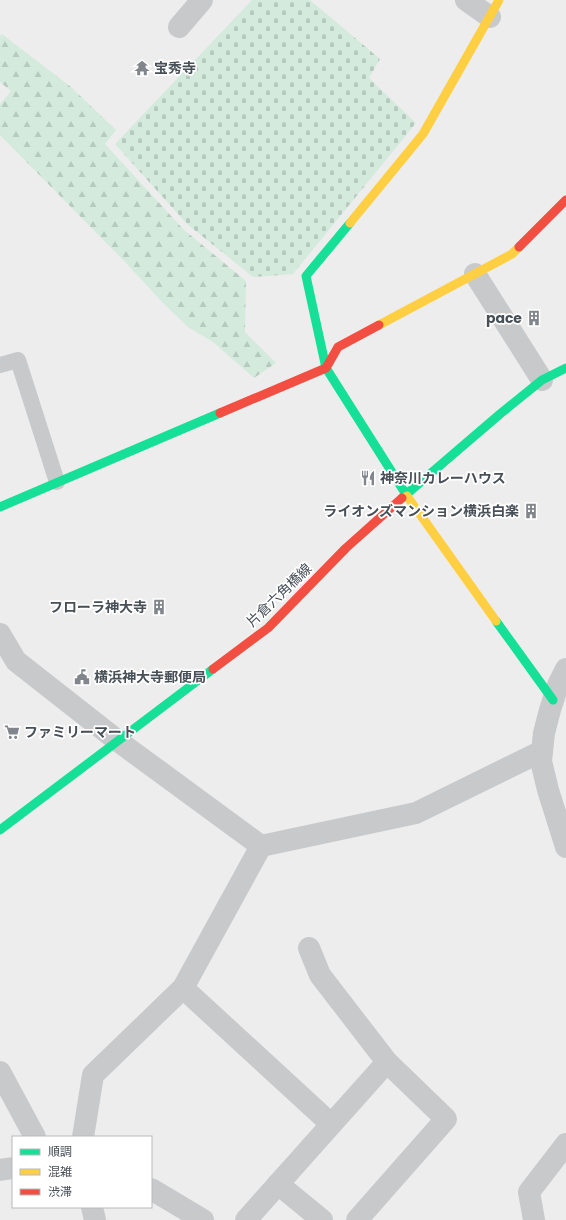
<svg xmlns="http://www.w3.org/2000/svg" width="566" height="1220" font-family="Poppins,'Noto Sans JP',sans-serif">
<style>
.forest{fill:url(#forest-firs)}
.cemetery{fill:url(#cemetery-stones)}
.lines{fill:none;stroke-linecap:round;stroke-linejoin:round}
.lane{stroke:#c8c9cb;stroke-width:16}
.street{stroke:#c8c9cb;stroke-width:22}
.fast{stroke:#16e098;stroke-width:9}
.slow{stroke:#ffcf43;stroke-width:9}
.jam{stroke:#f24e42;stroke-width:9}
.labels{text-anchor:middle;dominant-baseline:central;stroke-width:3.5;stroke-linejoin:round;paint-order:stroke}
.poi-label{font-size:14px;font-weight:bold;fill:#474f57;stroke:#fff;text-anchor:start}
.street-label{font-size:14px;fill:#474f57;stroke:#fff}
</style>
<defs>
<pattern id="forest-firs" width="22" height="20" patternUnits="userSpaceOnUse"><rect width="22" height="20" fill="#d4eadd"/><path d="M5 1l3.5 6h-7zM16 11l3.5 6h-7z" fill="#b7cac0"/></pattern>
<pattern id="cemetery-stones" width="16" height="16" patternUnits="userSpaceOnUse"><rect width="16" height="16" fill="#d4eadd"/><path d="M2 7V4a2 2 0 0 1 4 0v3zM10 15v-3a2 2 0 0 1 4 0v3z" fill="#b7cac0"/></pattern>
</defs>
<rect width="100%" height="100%" fill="#eeeded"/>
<!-- forest -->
<polygon class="forest" points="2,34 71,87 116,130 105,144 183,229 246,281 245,332 276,363 254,378 213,342 188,327 163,303 125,262 0,135 0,104 11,91 0,82 0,36"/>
<!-- cemetery -->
<polygon class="cemetery" points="252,0 310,0 380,59 369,78 416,123 293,274 253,277 187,224 115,144"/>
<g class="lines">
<!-- lane -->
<polyline class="lane" points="0,365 18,360 57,482"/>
<!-- street -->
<g class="street">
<polyline points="466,0 490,17"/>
<polyline points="179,27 202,0"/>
<polyline points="475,274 542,380"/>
<polyline points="0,634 16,661 118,741 261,846"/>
<polyline points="566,669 558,685 550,710 544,733 541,761 548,790 566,847"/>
<polyline points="309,948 320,975 387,1062 446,1119 357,1220"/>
<polyline points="183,988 331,1124"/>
<polyline points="0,1072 35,1137"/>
<polyline points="83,1137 93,1075 183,988 261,846 416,813 542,751"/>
<polyline points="0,1170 13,1168"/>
<polyline points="278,1184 322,1220"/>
<polyline points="151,1189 203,1220"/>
<polyline points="92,1207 95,1220"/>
<polyline points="246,1220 387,1062"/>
<polyline points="534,1220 529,1192 566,1144"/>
</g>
<!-- fast -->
<g class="fast">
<polyline points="350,223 306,276 326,368 407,496"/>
<polyline points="402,498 500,414 542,380 566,368"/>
<polyline points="0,507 220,413"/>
<polyline points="496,621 553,700"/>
<polyline points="0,830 213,669"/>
</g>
<!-- slow -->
<g class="slow">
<polyline points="350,223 423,134 499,0"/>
<polyline points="379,325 512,254 519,247"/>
<polyline points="407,496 496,621"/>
</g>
<!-- jam -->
<g class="jam">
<polyline points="519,247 566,200"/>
<polyline points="220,413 326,368 338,347 379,325"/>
<polyline points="213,669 268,628 346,548 402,498"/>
</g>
</g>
<!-- icons -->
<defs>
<g id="temple-bare" transform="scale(1.2)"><path d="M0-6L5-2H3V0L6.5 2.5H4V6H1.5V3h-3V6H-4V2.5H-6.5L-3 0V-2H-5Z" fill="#81868c" stroke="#fff" stroke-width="2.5" paint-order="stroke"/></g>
<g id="building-bare" transform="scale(1.2)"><path d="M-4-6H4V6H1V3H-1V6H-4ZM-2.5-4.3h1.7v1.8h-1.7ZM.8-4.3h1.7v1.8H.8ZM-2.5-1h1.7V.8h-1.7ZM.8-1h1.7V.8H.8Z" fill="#81868c" stroke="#fff" stroke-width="2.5" paint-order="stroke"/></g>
<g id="restaurant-bare" transform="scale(1.2)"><path d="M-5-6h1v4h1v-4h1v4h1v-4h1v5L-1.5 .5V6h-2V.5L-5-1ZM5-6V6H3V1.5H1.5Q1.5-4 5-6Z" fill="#81868c" stroke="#fff" stroke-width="2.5" paint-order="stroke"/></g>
<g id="civic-bare" transform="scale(1.2)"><path d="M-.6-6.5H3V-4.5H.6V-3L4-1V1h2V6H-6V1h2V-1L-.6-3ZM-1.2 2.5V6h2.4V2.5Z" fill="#81868c" stroke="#fff" stroke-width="2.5" paint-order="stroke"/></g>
<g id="supermarket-bare" transform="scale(1.2)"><path d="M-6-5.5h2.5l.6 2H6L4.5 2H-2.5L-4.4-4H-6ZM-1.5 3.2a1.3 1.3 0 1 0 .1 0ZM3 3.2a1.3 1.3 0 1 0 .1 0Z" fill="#81868c" stroke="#fff" stroke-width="2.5" paint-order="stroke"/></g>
</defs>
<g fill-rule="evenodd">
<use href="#temple-bare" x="142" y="68"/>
<use href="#building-bare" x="534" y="318"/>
<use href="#restaurant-bare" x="368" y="478"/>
<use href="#building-bare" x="531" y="511"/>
<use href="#building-bare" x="159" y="607"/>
<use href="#civic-bare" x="82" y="677"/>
<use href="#supermarket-bare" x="12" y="732"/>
</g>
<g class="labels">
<!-- poi labels -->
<g class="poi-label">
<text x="154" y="68">宝秀寺</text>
<text x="522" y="318" text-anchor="end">pace</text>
<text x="380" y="478">神奈川カレーハウス</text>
<text x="519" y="511" text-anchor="end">ライオンズマンション横浜白楽</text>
<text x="147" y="607" text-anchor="end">フローラ神大寺</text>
<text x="94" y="677">横浜神大寺郵便局</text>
<text x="24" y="732">ファミリーマート</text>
</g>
<!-- street labels -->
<g class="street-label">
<text transform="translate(279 595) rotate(-44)">片倉六角橋線</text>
</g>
</g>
<!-- legend -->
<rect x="12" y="1136" width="140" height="72" fill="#ffffff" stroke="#b5b9bc"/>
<rect x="20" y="1149" width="20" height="6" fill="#16e098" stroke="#b5b9bc"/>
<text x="48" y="1156" font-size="12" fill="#474f57">順調</text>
<rect x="20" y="1169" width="20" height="6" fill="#ffcf43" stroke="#b5b9bc"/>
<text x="48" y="1176" font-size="12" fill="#474f57">混雑</text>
<rect x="20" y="1189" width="20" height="6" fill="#f24e42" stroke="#b5b9bc"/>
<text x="48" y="1196" font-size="12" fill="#474f57">渋滞</text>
</svg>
